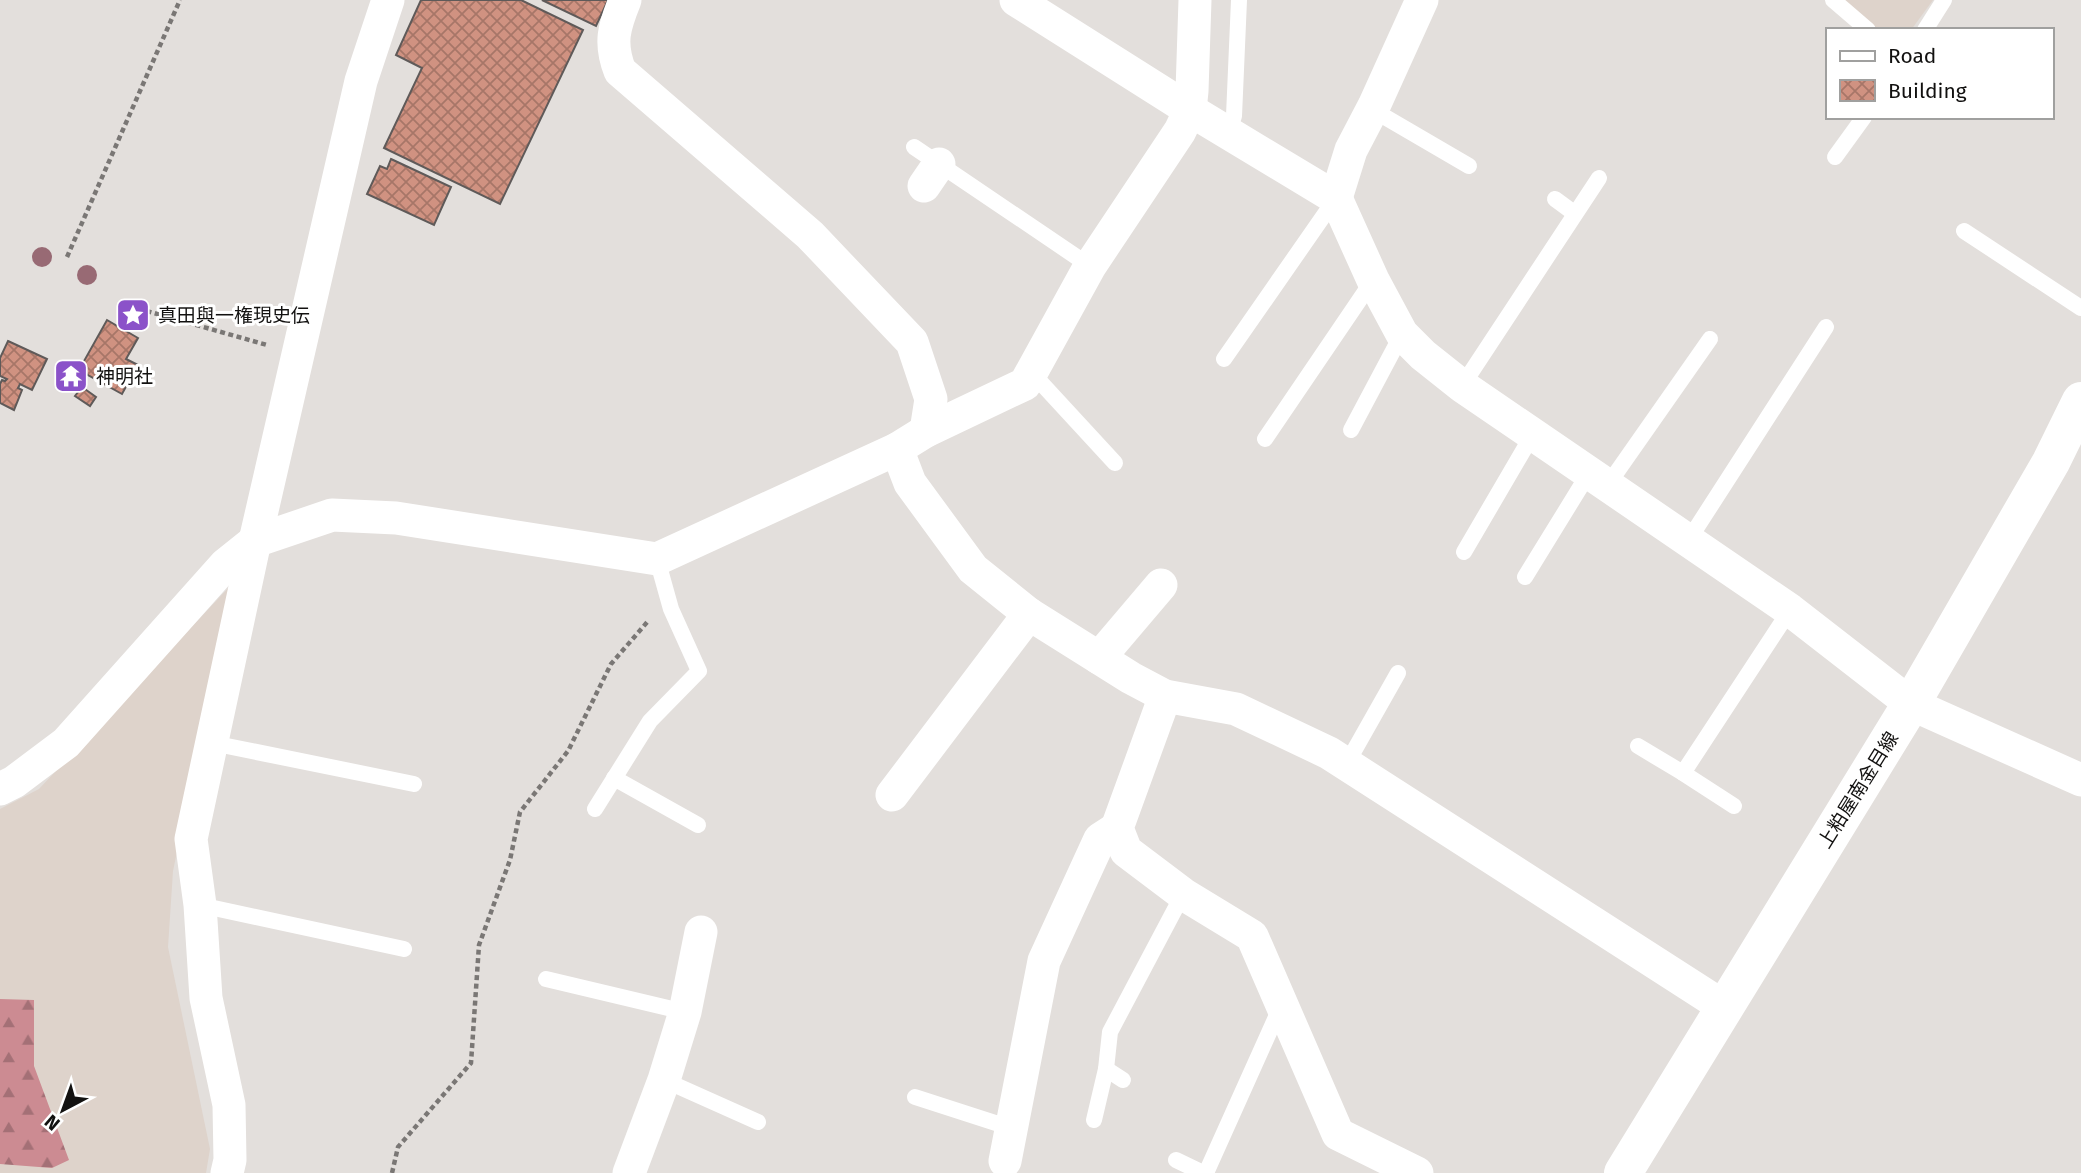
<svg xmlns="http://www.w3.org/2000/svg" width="2081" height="1173" font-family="'Fira Sans','Noto Sans JP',sans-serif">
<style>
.built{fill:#ded3cb}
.forest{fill:url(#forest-firs)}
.building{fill:url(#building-cross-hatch);stroke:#5f5a59;stroke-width:2}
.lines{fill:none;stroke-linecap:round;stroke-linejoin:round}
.path{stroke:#7a7775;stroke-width:4.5;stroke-dasharray:5 3.5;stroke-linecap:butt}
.lane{stroke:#fff;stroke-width:16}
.street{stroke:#fff;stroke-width:33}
.secondary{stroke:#fff;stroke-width:38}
.tree{fill:#986a74}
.labels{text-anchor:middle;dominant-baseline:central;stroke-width:6;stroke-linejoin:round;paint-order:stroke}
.poi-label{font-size:19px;fill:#121110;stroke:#fff;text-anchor:start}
.street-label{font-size:19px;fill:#121110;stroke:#fff}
</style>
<defs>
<pattern id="forest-firs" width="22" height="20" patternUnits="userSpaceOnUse" patternTransform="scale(1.75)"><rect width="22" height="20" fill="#cc8b92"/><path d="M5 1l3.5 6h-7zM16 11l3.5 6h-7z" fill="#a47076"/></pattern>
<pattern id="building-cross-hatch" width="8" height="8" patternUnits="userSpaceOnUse" patternTransform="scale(1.75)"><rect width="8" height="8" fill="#d09281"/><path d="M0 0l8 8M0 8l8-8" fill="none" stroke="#a77668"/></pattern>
</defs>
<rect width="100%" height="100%" fill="#e3dfdc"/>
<!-- built -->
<g class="built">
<polygon points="1842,0 1933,0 1911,30 1877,30"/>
<polygon points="233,583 173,871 168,947 210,1149 206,1173 0,1173 0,809 39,789"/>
</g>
<!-- forest -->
<polygon class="forest" points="0,999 34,1000 34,1066 69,1160 52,1168 0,1164"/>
<!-- building -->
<g class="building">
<polygon points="421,0 521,0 583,30 500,204 384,148 422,68 396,55"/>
<polygon points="542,0 608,0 596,26"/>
<polygon points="391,159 451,187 434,225 367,194 380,166 387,169"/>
<polygon points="107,320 138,338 126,359 138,365 122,394 79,370"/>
<polygon points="8,341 47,359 32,390 20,384 18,388 22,390 14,410 0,403 0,384 2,380 5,381 7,379 0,376 0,358"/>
<polygon points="82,387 96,397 90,406 75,396"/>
</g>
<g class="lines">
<!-- path -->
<g class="path">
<polyline points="67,257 180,0"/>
<polyline points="122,304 267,345"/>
<polyline points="392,1173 398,1147 471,1063 479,945 510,860 520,812 568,751 611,664 649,620"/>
</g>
<!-- lane -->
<g class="lane">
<polyline points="1833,0 1868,30"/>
<polyline points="1925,30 1944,0"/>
<polyline points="1374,106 1385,117 1469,166"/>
<polyline points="1228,134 1234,116 1239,0"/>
<polyline points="914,147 1090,266"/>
<polyline points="1835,157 1864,117"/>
<polyline points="1555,199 1574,213"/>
<polyline points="1964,231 2081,308"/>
<polyline points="1224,359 1336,198"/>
<polyline points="1032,373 1115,463"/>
<polyline points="1462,386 1599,178"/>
<polyline points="1351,430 1402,334"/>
<polyline points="1265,439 1373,280"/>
<polyline points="1607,486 1710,339"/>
<polyline points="1688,541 1826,327"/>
<polyline points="1464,552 1533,434"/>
<polyline points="1525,577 1589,473"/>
<polyline points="212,743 414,784"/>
<polyline points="1638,746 1683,773 1790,610"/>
<polyline points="1346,765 1398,673"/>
<polyline points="1683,773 1734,806"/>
<polyline points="614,778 698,825"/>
<polyline points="595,809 650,721 699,671 671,609 657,559"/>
<polyline points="200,905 404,949"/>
<polyline points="546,979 685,1012"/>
<polyline points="1106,1069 1123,1080"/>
<polyline points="664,1080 758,1122"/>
<polyline points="915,1097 1011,1128"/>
<polyline points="1094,1120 1106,1069 1110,1032 1183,894"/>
<polyline points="1176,1160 1203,1173"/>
<polyline points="1206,1173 1281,1006"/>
</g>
<!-- street -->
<g class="street">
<path d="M625,0c-11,27 -16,43 -5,71l190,164 102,107 19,57 -5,32"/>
<polyline points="1016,0 1190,110 1336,198 1373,280 1402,334 1423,355 1462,386 1790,610 1911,704 2081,780"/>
<polyline points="924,186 939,164"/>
<polyline points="1336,198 1351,150 1374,106 1422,0"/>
<polyline points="897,449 910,483 973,569 1029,614 1131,678 1165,696 1236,709 1329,753 1724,1007"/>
<polyline points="1099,658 1161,585"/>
<polyline points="1165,696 1117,828 1126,851 1183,894 1252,936 1338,1134 1417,1173"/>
<polyline points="0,789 14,782 66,743 225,565 255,541 332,515 396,518 657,559 897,449 926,431 1025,384 1090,266 1180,131 1190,110 1192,91 1195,0"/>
<polyline points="892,795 1029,614"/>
<polyline points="1005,1161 1044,961 1100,839 1117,828"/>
<polyline points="227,1173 230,1160 229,1105 206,998 200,905 191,839 255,541 361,81 388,0"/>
<polyline points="629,1173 664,1080 685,1012 701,932"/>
</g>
<!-- secondary -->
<polyline class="secondary" points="1623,1173 1911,704 2051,462 2081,401"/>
</g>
<!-- trees -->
<g class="tree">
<circle cx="42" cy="257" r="10"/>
<circle cx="87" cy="275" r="10"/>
</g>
<!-- icons -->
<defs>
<g id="sight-square" transform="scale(1.75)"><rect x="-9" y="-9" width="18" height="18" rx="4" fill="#8b52c9" stroke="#fff"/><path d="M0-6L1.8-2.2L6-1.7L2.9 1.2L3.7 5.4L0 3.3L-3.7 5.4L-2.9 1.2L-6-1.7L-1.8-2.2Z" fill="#fff"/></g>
<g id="temple-square" transform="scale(1.75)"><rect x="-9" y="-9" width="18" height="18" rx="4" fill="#8b52c9" stroke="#fff"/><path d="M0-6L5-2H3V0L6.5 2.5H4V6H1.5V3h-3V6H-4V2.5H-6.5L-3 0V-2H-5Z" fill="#fff"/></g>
</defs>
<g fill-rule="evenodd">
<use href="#sight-square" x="133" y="315"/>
<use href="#temple-square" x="71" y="376"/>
</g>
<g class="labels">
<!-- poi labels -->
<g class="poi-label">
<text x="158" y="315">真田與一権現史伝</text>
<text x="96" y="376">神明社</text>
</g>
<!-- street labels -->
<g class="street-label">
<text transform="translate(1858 790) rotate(-58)">上粕屋南金目線</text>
</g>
</g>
<!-- legend -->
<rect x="1826" y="28" width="228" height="91" fill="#ffffff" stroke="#a0a09f" stroke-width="2"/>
<rect x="1840" y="51" width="35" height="10" fill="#ffffff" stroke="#a0a09f" stroke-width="2"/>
<text x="1888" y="63" font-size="21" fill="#121110">Road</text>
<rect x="1840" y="80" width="35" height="21" fill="url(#building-cross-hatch)" stroke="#a0a09f" stroke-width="2"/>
<text x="1888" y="98" font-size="21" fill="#121110">Building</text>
<!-- north arrow -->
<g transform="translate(63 1110) rotate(221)" stroke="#ffffff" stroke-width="5" paint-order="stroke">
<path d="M0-5L12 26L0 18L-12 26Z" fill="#121110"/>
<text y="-10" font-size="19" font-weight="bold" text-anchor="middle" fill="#121110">N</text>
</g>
</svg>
